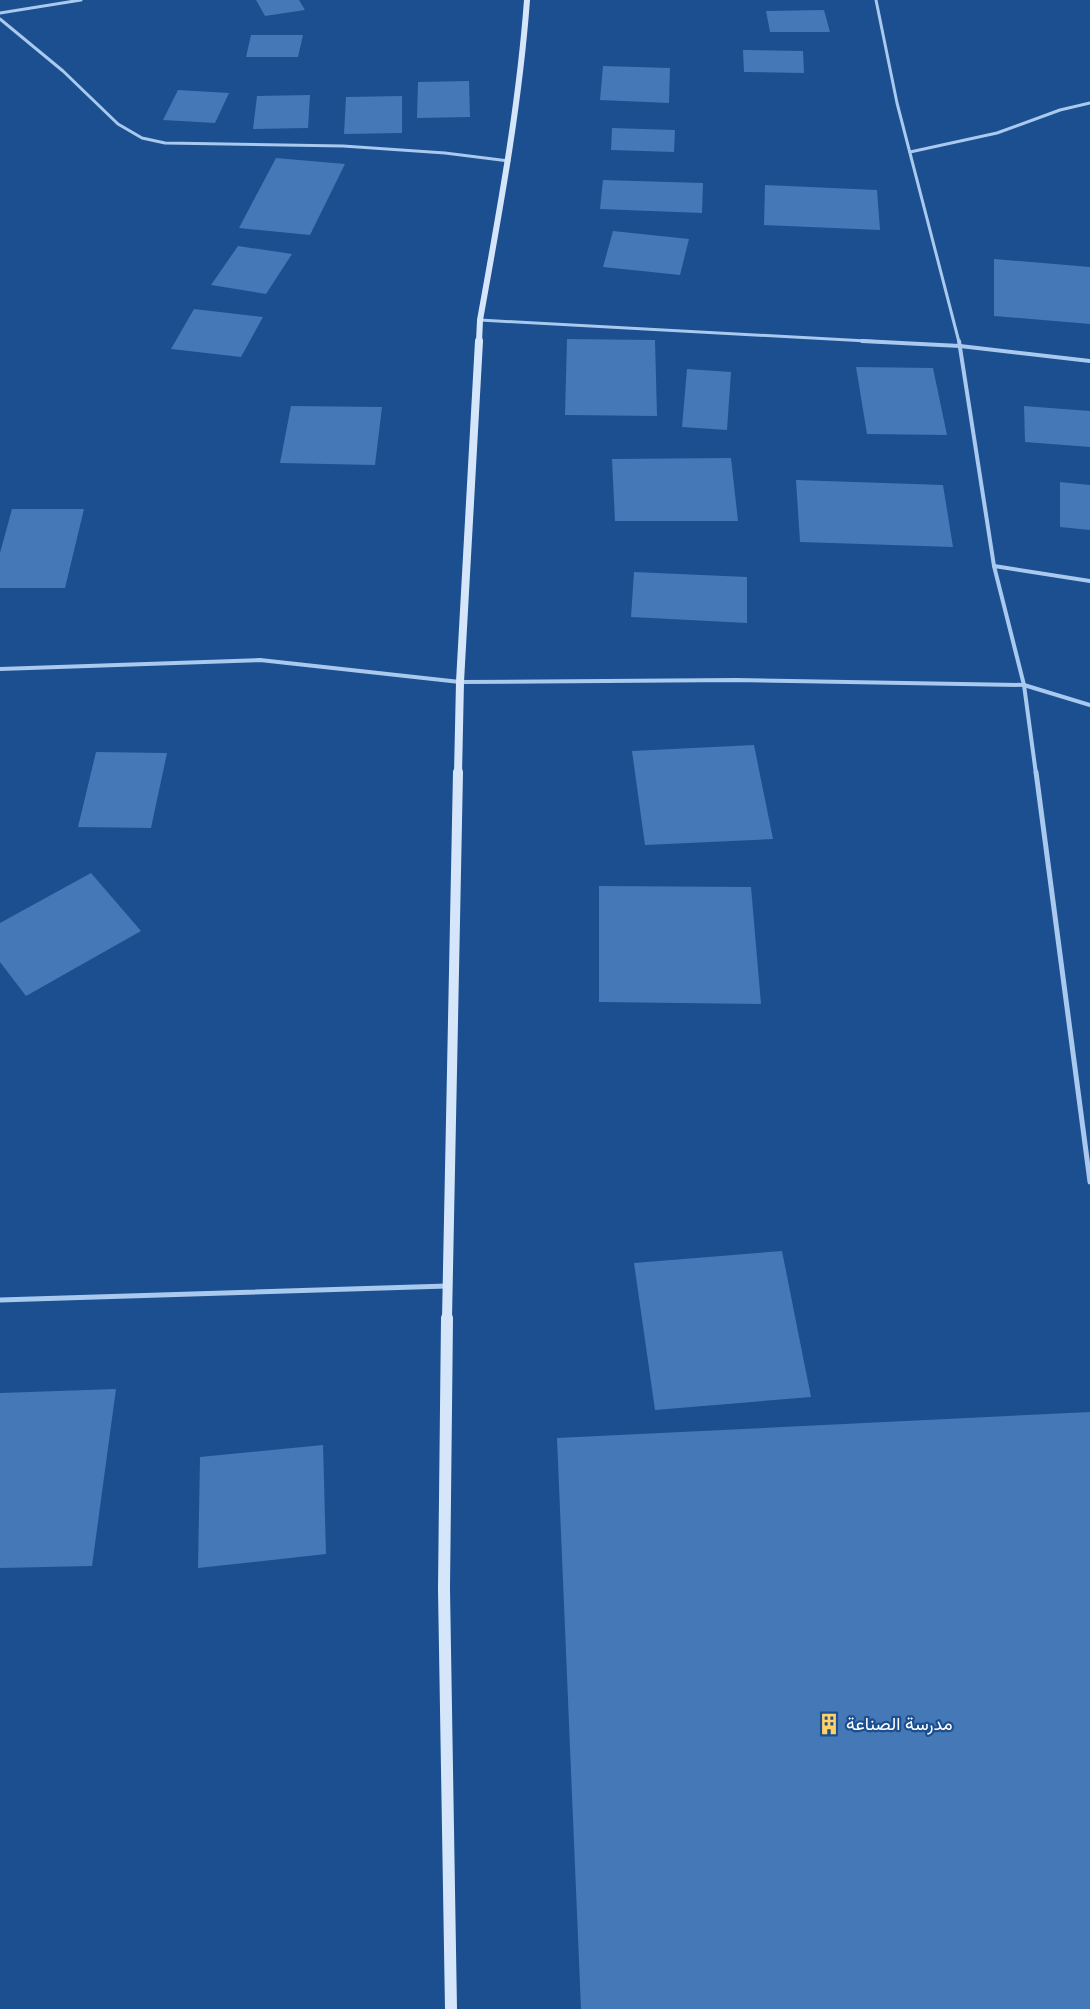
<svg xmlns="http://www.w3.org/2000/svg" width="1090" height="2009" font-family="'Fira Sans',Vazirmatn,sans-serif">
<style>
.building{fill:#4478b7}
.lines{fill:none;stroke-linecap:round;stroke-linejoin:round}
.minor-far2{stroke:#a9c9ee;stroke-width:3}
.minor-far1{stroke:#a9c9ee;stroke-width:4}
.minor{stroke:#a9c9ee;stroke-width:5}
.secondary-far3{stroke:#d6e6fa;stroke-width:6}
.secondary-far2{stroke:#d6e6fa;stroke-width:8}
.secondary-far1{stroke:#d6e6fa;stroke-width:10}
.secondary{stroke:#d6e6fa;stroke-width:12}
.labels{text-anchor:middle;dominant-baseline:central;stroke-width:4.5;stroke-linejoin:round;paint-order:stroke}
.near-poi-label{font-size:18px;fill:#fff;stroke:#1b4f8f;text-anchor:start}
</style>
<rect width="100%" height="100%" fill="#1b4f8f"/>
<!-- building -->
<g class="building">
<polygon points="256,0 299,0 305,10 265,16"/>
<polygon points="824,10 830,32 770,32 766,11"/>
<polygon points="251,35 303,35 298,57 246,57"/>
<polygon points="743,50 803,51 804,73 744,72"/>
<polygon points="603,66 670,68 669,103 600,100"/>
<polygon points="469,81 470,117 417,118 418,82"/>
<polygon points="178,90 229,93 215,123 163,120"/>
<polygon points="310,95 308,128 253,129 257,96"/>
<polygon points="402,96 402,133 344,134 346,97"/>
<polygon points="612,128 675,130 674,152 611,150"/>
<polygon points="276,158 345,164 310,235 239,228"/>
<polygon points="603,180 703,183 702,213 600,209"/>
<polygon points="765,185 877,190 880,230 764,225"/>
<polygon points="613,231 689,239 680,275 603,267"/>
<polygon points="238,246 292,254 266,294 211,285"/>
<polygon points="994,259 1090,267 1090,324 994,316"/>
<polygon points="194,309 263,317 241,357 171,349"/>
<polygon points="567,339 655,340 657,416 565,415"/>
<polygon points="856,367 933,368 947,435 867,434"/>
<polygon points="687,369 731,372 727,430 682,427"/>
<polygon points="291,406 382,407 375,465 280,463"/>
<polygon points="1024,406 1090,411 1090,447 1025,442"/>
<polygon points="731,458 738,521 615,521 612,459"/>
<polygon points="796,480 943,485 953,547 800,542"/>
<polygon points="1060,482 1090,485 1090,530 1060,527"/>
<polygon points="12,509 84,509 65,588 0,588 0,553"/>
<polygon points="634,572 747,577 747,623 631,617"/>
<polygon points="754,745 773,839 645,845 632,751"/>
<polygon points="96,752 167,753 151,828 78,827"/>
<polygon points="91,873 141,931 26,996 0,962 0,923"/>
<polygon points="599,886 751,887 761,1004 599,1002"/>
<polygon points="782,1251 811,1397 655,1410 634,1263"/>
<polygon points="116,1389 92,1566 0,1568 0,1393"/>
<polygon points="1090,1412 1090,2009 581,2009 557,1438"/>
<polygon points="323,1445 326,1554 198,1568 200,1457"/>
</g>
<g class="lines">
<!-- minor-far2 -->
<g class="minor-far2">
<polyline points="876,0 897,103 959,342"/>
<polyline points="0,13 81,0"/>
<polyline points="0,19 63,71 118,124 142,138 165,143 343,146 445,153 509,161"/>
<polyline points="910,152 997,133 1060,110 1090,103"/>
<polyline points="480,320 885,342"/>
</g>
<!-- minor-far1 -->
<g class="minor-far1">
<polyline points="862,341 960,346 1090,361"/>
<polyline points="959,341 994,566 1024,685 1036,774"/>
<polyline points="994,566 1090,581"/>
<polyline points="0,669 260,660 460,682 736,680 1024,685 1090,705"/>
</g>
<!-- minor -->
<g class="minor">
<polyline points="1036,772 1090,1182"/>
<polyline points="0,1300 447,1286"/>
</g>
<!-- secondary-far3 -->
<path class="secondary-far3" d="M479,342l1,-22c19,-106 39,-212 47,-320"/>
<!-- secondary-far2 -->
<polyline class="secondary-far2" points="458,774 460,682 479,341"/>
<!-- secondary-far1 -->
<polyline class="secondary-far1" points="447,1319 458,772"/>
<!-- secondary -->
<polyline class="secondary" points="447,1318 444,1589 451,2009"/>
</g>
<!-- icons -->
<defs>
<g id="building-bare" transform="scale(1.725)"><path d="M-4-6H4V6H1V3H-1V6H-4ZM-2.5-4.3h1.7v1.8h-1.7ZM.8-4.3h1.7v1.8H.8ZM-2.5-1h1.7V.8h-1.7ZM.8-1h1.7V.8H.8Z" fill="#ffd166" stroke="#1b4f8f" stroke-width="2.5" paint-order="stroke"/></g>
</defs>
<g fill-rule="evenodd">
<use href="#building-bare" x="829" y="1724"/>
</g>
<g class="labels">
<!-- near-poi labels -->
<g class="near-poi-label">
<text x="846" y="1724">مدرسة الصناعة</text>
</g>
</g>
</svg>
